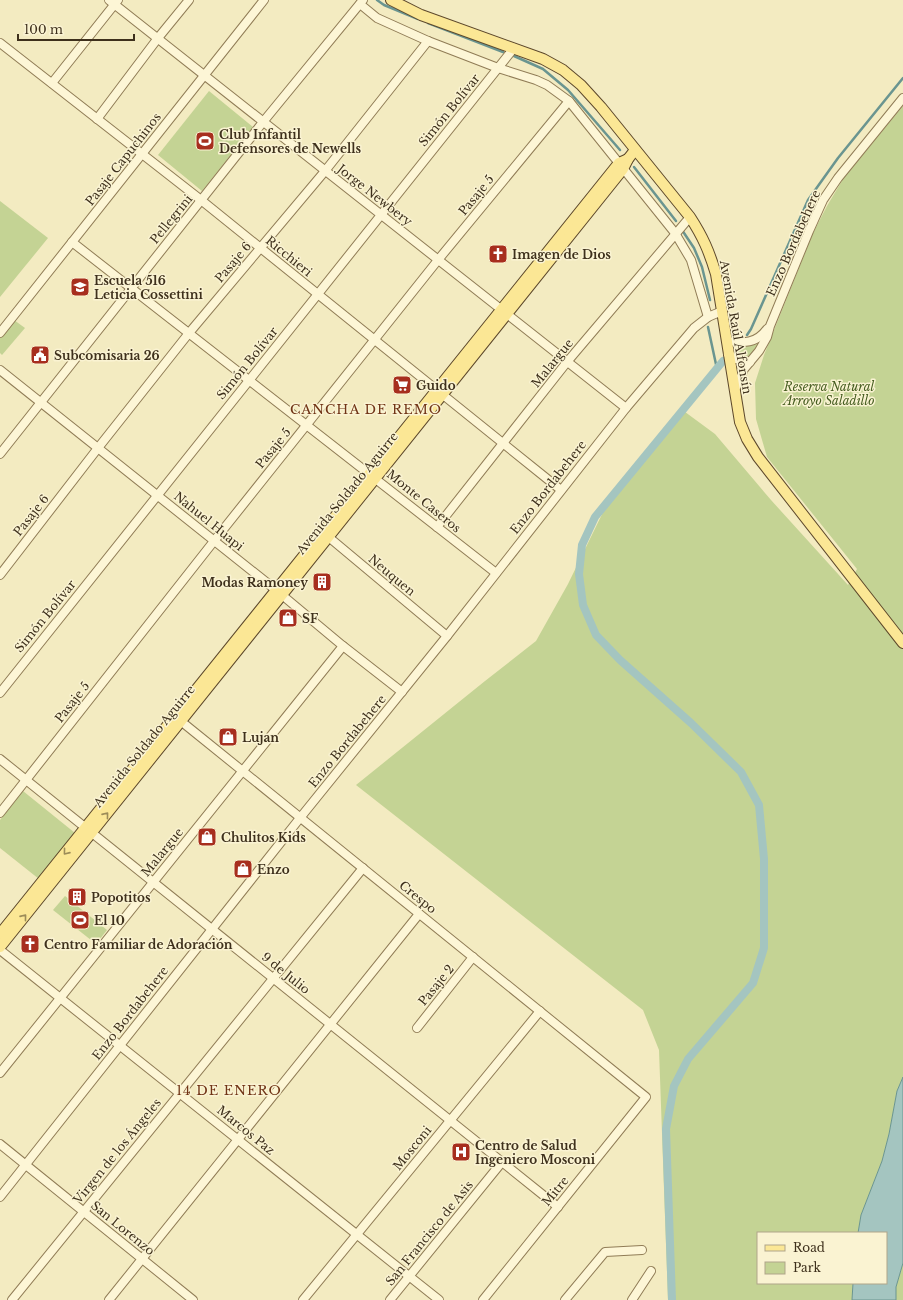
<svg xmlns="http://www.w3.org/2000/svg" width="903" height="1300" font-family="'Libre Baskerville',serif">
<style>
.green{fill:#c4d394}
.water{fill:#a4c5c0;stroke:#6a9590}
.lines{fill:none;stroke-linecap:round;stroke-linejoin:round}
.stream{stroke:#6a9590;stroke-width:2.5}
.canal{stroke:#a4c5c0;stroke-width:8}
.minor-casing{stroke:#907c56;stroke-width:10}
.major-casing{stroke:#5d482b;stroke-width:12}
.minor{stroke:#fdf6d6;stroke-width:8}
.major{stroke:#fbe795;stroke-width:10}
.oneway{stroke:#9c8c58}
.labels{text-anchor:middle;dominant-baseline:central;stroke-width:3;stroke-linejoin:round;paint-order:stroke}
.street-label{font-size:12px;fill:#3e301c;stroke:#faf3d2}
.poi-label{font-size:12px;font-weight:bold;fill:#3e301c;stroke:#faf3d2;text-anchor:start}
.park-label{font-size:12px;font-style:italic;fill:#465d20;stroke:#faf3d2}
.neighbourhood-label{font-size:13px;letter-spacing:1px;fill:#703416;stroke:#faf3d2}
</style>
<rect width="100%" height="100%" fill="#f3ebc1"/>
<!-- green -->
<g class="green">
<polygon points="209,91 253,127 202,191 158,155"/>
<polygon points="903,106 903,1077 897,1091 889,1134 882,1161 861,1215 858,1233 758,1233 758,1283 853,1283 852,1300 668,1300 659,1050 643,1010 356,785 485,681 536,641 568,584 608,502 681,409 715,434 771,500 848,585 857,569 767,457 756,419 755,383 764,355 813,233 827,206 843,179"/>
<polygon points="0,201 48,238 0,297"/>
<polygon points="14,320 25,328 2,355 0,353 0,338"/>
<path d="M760,343h1l-11,13 -4,2c-6,-2 -14,-5 -6,-12z"/>
<polygon points="23,791 75,833 39,879 0,848 0,820"/>
<polygon points="65,896 107,930 96,944 53,910"/>
<polygon points="903,1263 903,1300 896,1300 896,1287"/>
</g>
<!-- water -->
<polygon class="water" points="903,1077 903,1263 896,1287 896,1300 852,1300 853,1283 886,1283 886,1233 858,1233 861,1215 882,1161 889,1134 897,1091"/>
<g class="lines">
<!-- stream -->
<g class="stream">
<polyline points="377,0 384,5 418,19"/>
<polyline points="428,23 503,52"/>
<polyline points="514,56 543,69 568,90 620,150"/>
<polyline points="634,167 676,221"/>
<polyline points="682,230 694,248 702,267 710,300"/>
<polyline points="708,327 717,369"/>
<polyline points="747,335 751,329 808,200 838,158 903,78"/>
</g>
<!-- canal -->
<polyline class="canal" points="672,1300 666,1129 674,1086 688,1059 753,983 764,948 764,859 759,805 741,772 691,723 620,660 596,635 583,605 579,574 582,545 595,517 723,361"/>
<!-- minor casing -->
<g class="minor-casing">
<g id="minor">
<polyline points="109,0 626,408"/>
<polyline points="360,4 377,18 428,41 498,68 536,80 547,85 569,101 675,233 691,260 708,317"/>
<polyline points="0,43 201,200 561,490"/>
<polyline points="52,83 118,0"/>
<polyline points="97,119 158,38 189,0"/>
<polyline points="72,242 496,573"/>
<polyline points="0,333 264,0"/>
<path d="M727,341c17,2 29,3 40,-12"/>
<polyline points="728,354 736,359 750,362"/>
<polyline points="0,370 276,590 343,646 402,692"/>
<polyline points="735,390 744,369 759,351 767,337 770,326 809,231 823,200 838,178 903,98"/>
<polyline points="0,454 263,122 363,0"/>
<polyline points="437,527 567,362 690,217"/>
<polyline points="325,534 447,636"/>
<polyline points="0,575 98,448 189,333 325,171 428,41"/>
<polyline points="0,693 514,48"/>
<polyline points="177,718 646,1097 483,1300"/>
<polyline points="0,759 558,1207"/>
<polyline points="0,813 214,541 438,260 569,101"/>
<polyline points="0,950 439,1300"/>
<polyline points="417,1028 473,957"/>
<polyline points="0,1073 343,646"/>
<polyline points="0,1144 193,1300"/>
<polyline points="0,1197 300,818 447,636 626,408 694,328 708,317 722,311"/>
<polyline points="12,1300 363,868"/>
<polyline points="109,1300 419,914"/>
<polyline points="303,1300 540,1011"/>
<polyline points="390,1300 502,1162"/>
<polyline points="565,1300 605,1252 642,1250"/>
<polyline points="632,1300 651,1271"/>
</g>
</g>
<!-- major casing -->
<g class="major-casing">
<g id="major">
<path d="M391,0l30,15 122,44 20,11 18,15 20,22 89,110c13,20 19,34 26,57l24,148 7,17 11,18 145,186"/>
<polyline points="0,934 619,163 628,159"/>
<polyline points="0,947 623,169 628,159 635,150"/>
</g>
</g>
<!-- minor -->
<use href="#minor" class="minor"/>
<!-- major -->
<use href="#major" class="major"/>
</g>
<!-- one-way arrows -->
<defs><path id="oneway-chevron" d="M-2-3.5L2.5 0L-2 3.5" fill="none" stroke-width="1.6" stroke-linecap="round" stroke-linejoin="round"/></defs>
<g class="oneway">
<use href="#oneway-chevron" transform="translate(106 815) rotate(-51)"/>
<use href="#oneway-chevron" transform="translate(66 852) rotate(129)"/>
<use href="#oneway-chevron" transform="translate(24 917) rotate(-51)"/>
</g>
<!-- icons -->
<defs>
<g id="stadium-square" transform="scale(1)"><rect x="-9" y="-9" width="18" height="18" rx="4" fill="#a72e1e" stroke="#faf3d2"/><path d="M0-5a6.5 5 0 1 0 0 10a6.5 5 0 1 0 0-10ZM-3.5-1.8h7v3.6h-7Z" fill="#fff"/></g>
<g id="church-square" transform="scale(1)"><rect x="-9" y="-9" width="18" height="18" rx="4" fill="#a72e1e" stroke="#faf3d2"/><path d="M-1.2-6h2.4v3.5h3.3v2.4h-3.3V6h-2.4V-.1h-3.3v-2.4h3.3Z" fill="#fff"/></g>
<g id="school-square" transform="scale(1)"><rect x="-9" y="-9" width="18" height="18" rx="4" fill="#a72e1e" stroke="#faf3d2"/><path d="M0-5L7-2L0 1L-7-2ZM-4 1L0 2.5L4 1V4Q0 6-4 4Z" fill="#fff"/></g>
<g id="civic-square" transform="scale(1)"><rect x="-9" y="-9" width="18" height="18" rx="4" fill="#a72e1e" stroke="#faf3d2"/><path d="M-.6-6.5H3V-4.5H.6V-3L4-1V1h2V6H-6V1h2V-1L-.6-3ZM-1.2 2.5V6h2.4V2.5Z" fill="#fff"/></g>
<g id="supermarket-square" transform="scale(1)"><rect x="-9" y="-9" width="18" height="18" rx="4" fill="#a72e1e" stroke="#faf3d2"/><path d="M-6-5.5h2.5l.6 2H6L4.5 2H-2.5L-4.4-4H-6ZM-1.5 3.2a1.3 1.3 0 1 0 .1 0ZM3 3.2a1.3 1.3 0 1 0 .1 0Z" fill="#fff"/></g>
<g id="building-square" transform="scale(1)"><rect x="-9" y="-9" width="18" height="18" rx="4" fill="#a72e1e" stroke="#faf3d2"/><path d="M-4-6H4V6H1V3H-1V6H-4ZM-2.5-4.3h1.7v1.8h-1.7ZM.8-4.3h1.7v1.8H.8ZM-2.5-1h1.7V.8h-1.7ZM.8-1h1.7V.8H.8Z" fill="#fff"/></g>
<g id="shop-square" transform="scale(1)"><rect x="-9" y="-9" width="18" height="18" rx="4" fill="#a72e1e" stroke="#faf3d2"/><path d="M-5-2.5h2.3a2.7 3.5 0 0 1 5.4 0H5L5.5 6h-11ZM-1.5-2.5h3a1.5 2.3 0 0 0-3 0Z" fill="#fff"/></g>
<g id="hospital-square" transform="scale(1)"><rect x="-9" y="-9" width="18" height="18" rx="4" fill="#a72e1e" stroke="#faf3d2"/><path d="M-5-5h3v3.5h4V-5h3V5h-3V1.5h-4V5h-3Z" fill="#fff"/></g>
</defs>
<g fill-rule="evenodd">
<use href="#stadium-square" x="205" y="141"/>
<use href="#church-square" x="498" y="254"/>
<use href="#school-square" x="80" y="287"/>
<use href="#civic-square" x="40" y="355"/>
<use href="#supermarket-square" x="402" y="385"/>
<use href="#building-square" x="322" y="582"/>
<use href="#shop-square" x="288" y="618"/>
<use href="#shop-square" x="228" y="737"/>
<use href="#shop-square" x="207" y="837"/>
<use href="#shop-square" x="243" y="869"/>
<use href="#building-square" x="77" y="897"/>
<use href="#stadium-square" x="80" y="920"/>
<use href="#church-square" x="30" y="944"/>
<use href="#hospital-square" x="461" y="1152"/>
</g>
<g class="labels">
<!-- street labels -->
<g class="street-label">
<text transform="translate(449 110) rotate(-51)">Simón Bolívar</text>
<text transform="translate(123 159) rotate(-52)">Pasaje Capuchinos</text>
<text transform="translate(375 195) rotate(38)">Jorge Newbery</text>
<text transform="translate(476 195) rotate(-51)">Pasaje 5</text>
<text transform="translate(171 219) rotate(-51)">Pellegrini</text>
<text transform="translate(793 243) rotate(-66)">Enzo Bordabehere</text>
<text transform="translate(289 256) rotate(39)">Ricchieri</text>
<text transform="translate(233 262) rotate(-50)">Pasaje 6</text>
<text transform="translate(736 327) rotate(80)">Avenida Raúl Alfonsín</text>
<text transform="translate(247 363) rotate(-51)">Simón Bolívar</text>
<text transform="translate(552 363) rotate(-51)">Malargue</text>
<text transform="translate(273 448) rotate(-51)">Pasaje 5</text>
<text transform="translate(548 487) rotate(-52)">Enzo Bordabehere</text>
<text transform="translate(347 493) rotate(-51)">Avenida Soldado Aguirre</text>
<text transform="translate(424 501) rotate(39)">Monte Caseros</text>
<text transform="translate(31 515) rotate(-52)">Pasaje 6</text>
<text transform="translate(209 521) rotate(39)">Nahuel Huapi</text>
<text transform="translate(392 575) rotate(40)">Neuquen</text>
<text transform="translate(45 616) rotate(-51)">Simón Bolívar</text>
<text transform="translate(72 702) rotate(-52)">Pasaje 5</text>
<text transform="translate(347 741) rotate(-51)">Enzo Bordabehere</text>
<text transform="translate(144 746) rotate(-51)">Avenida Soldado Aguirre</text>
<text transform="translate(162 852) rotate(-51)">Malargue</text>
<text transform="translate(418 897) rotate(39)">Crespo</text>
<text transform="translate(286 973) rotate(39)">9 de Julio</text>
<text transform="translate(436 985) rotate(-51)">Pasaje 2</text>
<text transform="translate(130 1013) rotate(-52)">Enzo Bordabehere</text>
<text transform="translate(246 1130) rotate(39)">Marcos Paz</text>
<text transform="translate(412 1148) rotate(-51)">Mosconi</text>
<text transform="translate(117 1151) rotate(-51)">Virgen de los Ángeles</text>
<text transform="translate(555 1191) rotate(-51)">Mitre</text>
<text transform="translate(123 1228) rotate(39)">San Lorenzo</text>
<text transform="translate(429 1233) rotate(-51)">San Francisco de Asis</text>
</g>
<!-- poi labels -->
<g class="poi-label">
<text x="219" y="134">Club Infantil<tspan x="219" dy="14">Defensores de Newells</tspan></text>
<text x="512" y="254">Imagen de Dios</text>
<text x="94" y="280">Escuela 516<tspan x="94" dy="14">Leticia Cossettini</tspan></text>
<text x="54" y="355">Subcomisaria 26</text>
<text x="416" y="385">Guido</text>
<text x="308" y="582" text-anchor="end">Modas Ramoney</text>
<text x="302" y="618">SF</text>
<text x="242" y="737">Lujan</text>
<text x="221" y="837">Chulitos Kids</text>
<text x="257" y="869">Enzo</text>
<text x="91" y="897">Popotitos</text>
<text x="94" y="920">El 10</text>
<text x="44" y="944">Centro Familiar de Adoración</text>
<text x="475" y="1145">Centro de Salud<tspan x="475" dy="14">Ingeniero Mosconi</tspan></text>
</g>
<!-- park labels -->
<g class="park-label">
<text x="829" y="386">Reserva Natural<tspan x="829" dy="14">Arroyo Saladillo</tspan></text>
</g>
<!-- neighbourhood labels -->
<g class="neighbourhood-label">
<text x="366" y="409">CANCHA DE REMO</text>
<text x="229" y="1090">14 DE ENERO</text>
</g>
</g>
<!-- legend -->
<rect x="757" y="1232" width="130" height="52" fill="#faf3d2" stroke="#afa589"/>
<rect x="765" y="1245" width="20" height="6" fill="#fbe795" stroke="#afa589"/>
<text x="793" y="1252" font-size="12" fill="#3e301c">Road</text>
<rect x="765" y="1262" width="20" height="12" fill="#c4d394" stroke="#afa589"/>
<text x="793" y="1272" font-size="12" fill="#3e301c">Park</text>
<!-- scale -->
<path d="M18 34v6h116v-6" fill="none" stroke="#3e301c" stroke-width="2"/>
<text x="24" y="34" font-size="12" fill="#3e301c" stroke="#faf3d2" stroke-width="3" paint-order="stroke">100 m</text>
</svg>
